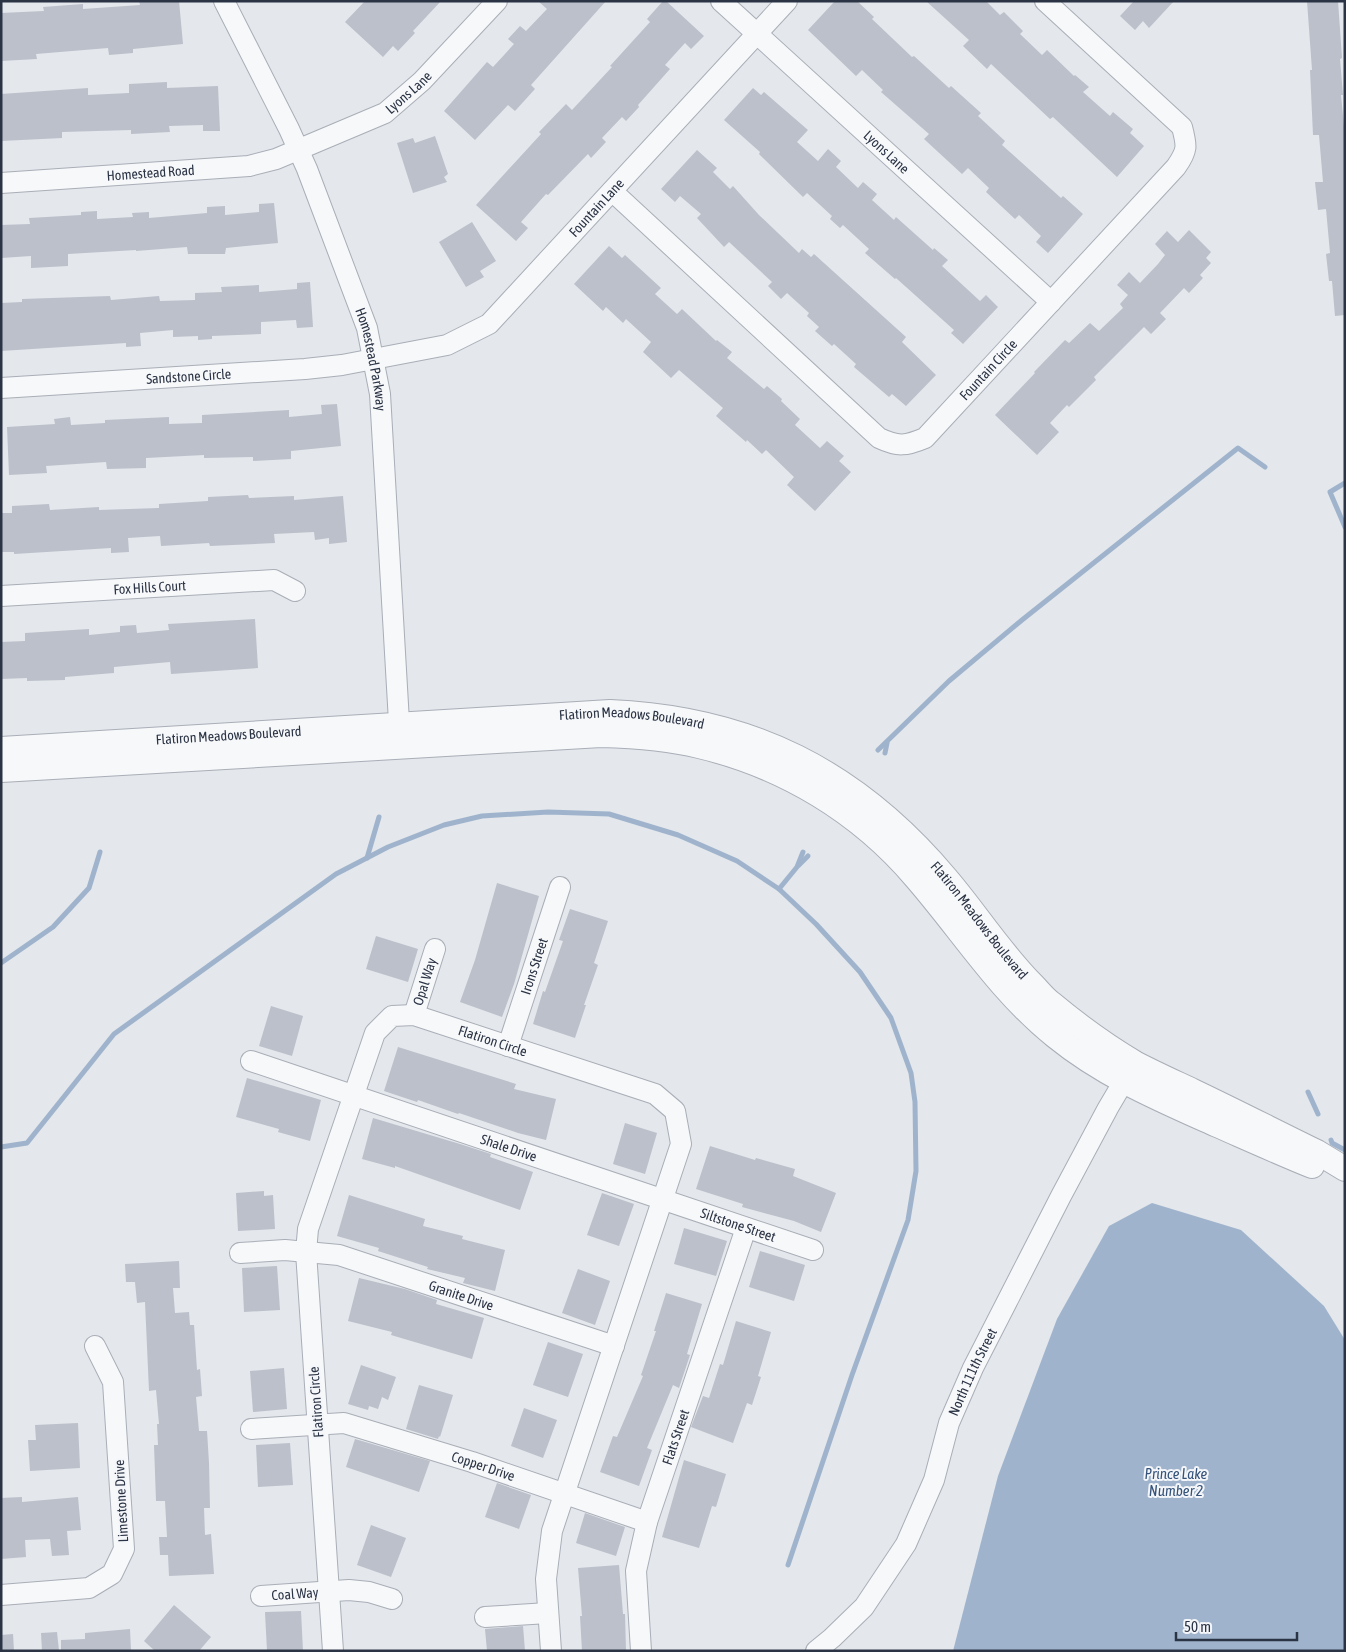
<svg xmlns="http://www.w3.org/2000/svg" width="1346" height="1652" font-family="'Asap Condensed',sans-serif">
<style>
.water{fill:#9fb4cc}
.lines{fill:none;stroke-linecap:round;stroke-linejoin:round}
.stream{stroke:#9fb4cc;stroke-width:5}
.building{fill:#bbc0ca}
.minor-casing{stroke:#a9aeb7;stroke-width:22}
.tertiary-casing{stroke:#a9aeb7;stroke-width:26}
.minor{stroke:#f7f8fa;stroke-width:20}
.tertiary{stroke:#f7f8fa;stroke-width:24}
.labels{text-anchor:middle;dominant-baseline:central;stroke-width:4;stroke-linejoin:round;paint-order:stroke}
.street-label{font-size:14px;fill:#2b3445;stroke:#f4f6f9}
.water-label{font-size:15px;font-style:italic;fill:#34527a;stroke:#f4f6f9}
</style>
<rect width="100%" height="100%" fill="#e4e7ec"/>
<!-- water -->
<polygon class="water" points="1152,1203 1241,1230 1324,1306 1345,1340 1345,1651 953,1651 998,1476 1057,1319 1109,1226"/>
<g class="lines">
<!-- stream -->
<g class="stream">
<polyline points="1345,483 1330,492 1345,527"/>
<polyline points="878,750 949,681 1022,620 1238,448 1265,467"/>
<polyline points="885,753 887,743"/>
<polyline points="367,858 379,817"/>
<polyline points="799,865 808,856"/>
<polyline points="779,889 816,924 860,972 891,1018 911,1073 915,1102 916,1171 908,1220 852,1375 788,1565"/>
<polyline points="1,963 53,927 89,888 100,852"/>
<polyline points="1308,1092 1318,1114"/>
<polyline points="1331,1140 1332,1143 1345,1150"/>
<polyline points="1,1147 27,1143 114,1034 336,874 388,847 444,825 482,816 548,812 609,814 678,835 737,861 779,889 797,867 803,852"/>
</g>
</g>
<!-- building -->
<g class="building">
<polygon points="139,1 179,1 183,44 133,49 133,53 109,55 108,48 36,54 37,59 1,61 1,13 44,11 43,7 83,4 83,9 140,5"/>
<polygon points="365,1 441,1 413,31 415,33 398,51 393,46 383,57 345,22"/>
<polygon points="538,1 606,1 531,85 535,89 515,111 508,105 475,140 444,111 487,62 493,67 514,44 508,39 520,26 526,31 547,9"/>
<polygon points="663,1 666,1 704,36 691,49 685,43 665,65 670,69 638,105 639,107 626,121 622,117 602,138 606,142 591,158 588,154 548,195 546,194 521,222 528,228 516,241 476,205 541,134 539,132 566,104 572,110 612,67 610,66 650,22 647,19"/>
<polygon points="835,1 857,1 874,17 872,19 912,57 914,56 949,88 951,86 981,113 978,116 1005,141 1002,145 1061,198 1063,196 1083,214 1048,253 1036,242 1041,236 1019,215 1015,219 986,192 989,188 968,168 962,174 924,139 929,134 881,92 883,90 862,70 856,76 808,30"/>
<polygon points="926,1 986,1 1000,15 1004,12 1023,31 1020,34 1042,55 1047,50 1074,76 1075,75 1089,87 1083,92 1110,116 1113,112 1133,129 1130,133 1144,146 1117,177 1053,117 1050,119 991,64 987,69 963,46 969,40"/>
<polygon points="1134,1 1174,1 1149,28 1143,21 1135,30 1120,16"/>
<polygon points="1307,1 1338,1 1342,58 1340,59 1343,95 1341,95 1345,137 1345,315 1335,316 1332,281 1329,281 1326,254 1330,253 1326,209 1318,210 1315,182 1323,182 1319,135 1313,135 1310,70 1312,70"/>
<polygon points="167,82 167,88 218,86 220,131 203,131 203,125 169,126 170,132 131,134 131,130 62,132 62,138 1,141 1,94 88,88 88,95 129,93 129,84"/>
<polygon points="753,88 761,95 764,92 808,130 797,142 818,161 828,149 841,161 836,167 858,188 863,182 877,194 872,200 894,220 896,217 933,250 934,248 948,260 942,266 980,301 986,295 998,307 963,344 951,333 954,330 896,278 895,279 865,253 869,249 843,225 840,228 830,219 832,216 807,193 803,197 759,154 760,152 724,120"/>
<polygon points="435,136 448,174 444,177 447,182 413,193 397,143 413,138 415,143"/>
<polygon points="697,150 717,168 713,172 730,189 733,186 759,215 799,253 802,249 811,257 814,254 906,337 902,342 936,375 906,406 892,394 889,397 854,367 856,364 834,344 832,346 815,331 819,327 807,316 809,313 787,293 781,299 768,286 772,282 729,242 724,247 697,218 701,214 680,196 675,202 661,189"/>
<polygon points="274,203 278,243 226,248 225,254 188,254 187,247 136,251 136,250 68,254 68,266 31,268 31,256 1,258 1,225 30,224 29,218 81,215 81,212 97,211 97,219 133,217 132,213 149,212 149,218 207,213 207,207 225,206 225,215 259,212 259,204"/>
<polygon points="472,222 496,261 480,271 484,277 466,287 439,242"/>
<polygon points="1189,230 1211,252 1206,258 1211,263 1200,275 1203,278 1189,293 1184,288 1160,313 1166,319 1151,334 1144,327 1094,377 1096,380 1069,407 1067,405 1050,423 1059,432 1037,455 995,415 1035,373 1034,372 1065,340 1069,343 1090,323 1099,331 1123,308 1120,304 1128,295 1117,285 1129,272 1140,283 1158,264 1165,255 1155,244 1167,231 1178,242"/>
<polygon points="609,246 622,258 625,255 661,288 655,294 677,314 682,309 716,341 717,340 732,352 727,358 764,389 767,386 782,399 781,401 800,419 795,425 820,448 827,441 844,456 839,461 851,472 815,511 787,485 794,477 766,450 762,454 747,440 746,442 716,416 723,408 679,370 671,378 643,352 651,342 626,319 623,323 606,307 603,311 574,284"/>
<polygon points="310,282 313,327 297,328 296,320 261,322 261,334 212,336 212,339 198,340 198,336 173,337 173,330 140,333 141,346 126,347 126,343 1,351 1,303 22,302 22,299 110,296 111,300 159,296 160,301 195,300 195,293 222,292 221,287 259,285 259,292 297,289 297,283"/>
<polygon points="337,404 341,446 291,451 291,459 253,461 253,457 204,458 204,455 146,458 146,468 107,469 106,462 46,466 47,473 9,475 7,427 55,424 54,419 70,417 71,425 105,423 105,420 169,417 169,424 202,423 202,415 289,410 289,417 322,414 321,405"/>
<polygon points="248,495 249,498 294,496 294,500 343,496 347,542 329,544 329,538 315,540 314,532 274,534 275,543 210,546 209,543 161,546 160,536 128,538 129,552 111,553 111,548 14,554 14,552 1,552 1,513 12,513 12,506 49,504 50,510 99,507 99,510 159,508 159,504 208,501 208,497"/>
<polygon points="255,619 258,668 171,674 170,662 114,667 114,673 65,677 65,680 27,681 27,678 1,679 1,642 25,641 25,633 89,629 89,635 120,632 120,626 136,625 137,633 169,630 168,624"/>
<polygon points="497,883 539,896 514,984 502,1017 460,1002 475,960"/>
<polygon points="570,909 608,921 594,963 598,965 584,1005 586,1005 575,1038 533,1024 543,991 545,992 563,941 559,940"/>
<polygon points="376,936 418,949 408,982 366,969"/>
<polygon points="271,1006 303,1016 292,1056 259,1046"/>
<polygon points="398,1047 516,1084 514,1089 556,1099 546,1140 518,1133 459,1113 458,1114 418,1100 417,1102 384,1091"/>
<polygon points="247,1078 321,1100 310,1141 278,1132 279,1129 236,1117"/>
<polygon points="373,1118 460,1144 491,1154 490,1157 533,1172 520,1210 395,1166 395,1168 362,1159"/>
<polygon points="625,1123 657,1133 645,1174 613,1164"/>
<polygon points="710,1146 755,1160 756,1158 795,1169 793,1176 836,1193 821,1232 794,1221 742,1207 743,1204 696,1189"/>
<polygon points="264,1191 264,1196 273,1195 275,1229 238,1231 236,1193"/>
<polygon points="602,1193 634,1204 619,1246 587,1235"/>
<polygon points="349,1195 425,1219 423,1226 463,1236 462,1239 505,1250 495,1291 463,1283 465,1278 427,1269 428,1267 378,1251 379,1248 337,1236"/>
<polygon points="684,1228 727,1241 716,1276 674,1264"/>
<polygon points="760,1251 805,1265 794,1301 749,1287"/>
<polygon points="179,1261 180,1288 173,1288 175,1313 189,1312 190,1325 194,1325 197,1370 200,1369 202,1396 196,1397 199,1431 207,1431 209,1463 210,1508 204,1508 205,1535 211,1534 214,1574 169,1576 168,1555 160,1555 159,1537 167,1537 165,1501 156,1501 154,1445 158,1445 157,1424 159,1424 156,1390 149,1391 145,1302 137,1303 135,1282 126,1282 125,1264"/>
<polygon points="277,1266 280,1310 244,1312 242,1268"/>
<polygon points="578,1269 610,1281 595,1325 562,1313"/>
<polygon points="359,1278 405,1289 437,1300 436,1304 484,1318 472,1359 391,1335 392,1332 348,1321"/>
<polygon points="666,1293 702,1304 687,1354 690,1355 679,1388 673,1385 647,1448 652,1450 639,1486 600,1472 613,1436 617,1437 643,1376 641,1375 656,1331 654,1331"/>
<polygon points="736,1321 771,1332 758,1376 761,1377 752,1405 747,1403 733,1443 691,1427 703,1396 709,1398 720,1364 723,1365"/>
<polygon points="548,1342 583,1354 568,1397 533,1385"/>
<polygon points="361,1365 396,1377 388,1400 382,1397 378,1409 369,1406 368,1410 348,1404"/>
<polygon points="284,1368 287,1409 253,1412 250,1371"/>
<polygon points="419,1385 453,1395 440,1437 439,1436 438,1439 406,1429"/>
<polygon points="524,1408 557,1420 543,1458 511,1446"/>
<polygon points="78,1423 80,1468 30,1471 28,1440 36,1440 35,1425"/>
<polygon points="355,1439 430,1461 419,1492 346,1467"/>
<polygon points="290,1443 293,1485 258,1487 256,1445"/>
<polygon points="684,1460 726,1474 716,1507 712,1506 699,1548 662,1537"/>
<polygon points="497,1483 531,1495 519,1529 485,1517"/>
<polygon points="22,1497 22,1502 78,1497 81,1530 67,1531 69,1555 52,1556 50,1539 25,1540 26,1557 1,1559 1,1498"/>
<polygon points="585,1513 625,1527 616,1556 576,1543"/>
<polygon points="371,1525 406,1538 391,1577 357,1565"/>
<polygon points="619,1565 623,1614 625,1614 626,1651 582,1651 580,1616 582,1616 578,1568"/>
<polygon points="174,1605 211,1637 199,1651 155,1651 144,1641"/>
<polygon points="301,1611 303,1651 267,1651 265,1612"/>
<polygon points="523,1626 525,1651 487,1651 485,1629"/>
<polygon points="130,1629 131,1651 61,1651 61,1640 85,1639 85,1633"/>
<polygon points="57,1632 59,1651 42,1651 41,1633"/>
<polygon points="13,1634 14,1651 1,1651 1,1635"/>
</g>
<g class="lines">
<!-- minor casing -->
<g class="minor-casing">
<g id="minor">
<path id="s1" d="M224,1l65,128 18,40 60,159 13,66 20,345"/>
<path id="s2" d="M721,1l330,301"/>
<path id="s3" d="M1,183l248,-17 27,-7 109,-46 37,-32 75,-80"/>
<path id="s4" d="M612,191l267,247c19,9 27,8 46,0l251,-271c12,-17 11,-21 6,-40l-137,-126"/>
<path id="s5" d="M1,388l304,-19 37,-4 105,-20 42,-21 298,-323"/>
<path id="s6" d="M1,596l273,-16 21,11"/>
<path id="s7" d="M414,1015l21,-66"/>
<path id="s8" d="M508,1046l52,-159"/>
<path id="s9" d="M251,1061l562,189"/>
<path id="s10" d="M240,1253l45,-3 54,5 275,91"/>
<path id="s11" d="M251,1429l93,-6 128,39 175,60"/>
<polyline points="1,1595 89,1588 112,1574 124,1549 113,1382 95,1346"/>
<path id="s12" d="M261,1596l88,-6 20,2 23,7"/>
<polyline points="485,1617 548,1613"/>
<path id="s13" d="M333,1651l-27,-399 2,-23 67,-196 17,-17 22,-1 241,79 20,17 6,33 -129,387 -6,48 5,72"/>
<path id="s14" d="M641,1651l-5,-80 11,-49 99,-294"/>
<path id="s15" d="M816,1651l16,-13 32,-31 42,-63 28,-64 15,-57 24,-55 88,-172 47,-88 23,-39"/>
</g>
</g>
<!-- tertiary casing -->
<g class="tertiary-casing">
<g id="tertiary">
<path id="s16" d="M1,749l609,-37c140,6 246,59 336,166 30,35 54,74 87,107 6,6 11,13 18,18 24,20 57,44 84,60 19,10 39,19 58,28 42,20 83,41 124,61l28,17"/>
<path d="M1,770l600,-35c33,1 66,3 98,11 85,20 161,66 217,132 46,53 84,114 139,158 49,40 106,64 162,89 32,14 63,28 95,41"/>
</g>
</g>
<!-- minor -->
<use href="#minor" class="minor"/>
<!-- tertiary -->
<use href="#tertiary" class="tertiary"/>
</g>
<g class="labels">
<!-- street labels -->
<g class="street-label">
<text stroke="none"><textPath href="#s3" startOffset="426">Lyons Lane</textPath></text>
<text stroke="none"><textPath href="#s2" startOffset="224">Lyons Lane</textPath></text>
<text stroke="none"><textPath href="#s3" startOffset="150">Homestead Road</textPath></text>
<text stroke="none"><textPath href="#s5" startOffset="654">Fountain Lane</textPath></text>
<text stroke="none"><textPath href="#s1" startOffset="389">Homestead Parkway</textPath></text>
<text stroke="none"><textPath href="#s4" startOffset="505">Fountain Circle</textPath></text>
<text stroke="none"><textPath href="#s5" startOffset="188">Sandstone Circle</textPath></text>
<text stroke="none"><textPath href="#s6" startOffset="149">Fox Hills Court</textPath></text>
<text stroke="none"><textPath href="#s16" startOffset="632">Flatiron Meadows Boulevard</textPath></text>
<text stroke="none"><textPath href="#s16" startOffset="228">Flatiron Meadows Boulevard</textPath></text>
<text stroke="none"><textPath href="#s16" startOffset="1051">Flatiron Meadows Boulevard</textPath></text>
<text stroke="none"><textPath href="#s8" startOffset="84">Irons Street</textPath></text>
<text stroke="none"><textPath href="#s7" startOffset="35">Opal Way</textPath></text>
<text stroke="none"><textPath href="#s13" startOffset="759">Flatiron Circle</textPath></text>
<text stroke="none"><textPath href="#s9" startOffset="272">Shale Drive</textPath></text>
<text stroke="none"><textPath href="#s9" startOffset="514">Siltstone Street</textPath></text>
<text stroke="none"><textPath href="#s10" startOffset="228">Granite Drive</textPath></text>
<text stroke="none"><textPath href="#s15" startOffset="326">North 111th Street</textPath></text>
<text transform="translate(316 1402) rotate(-94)">Flatiron Circle</text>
<text stroke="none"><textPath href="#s14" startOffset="220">Flats Street</textPath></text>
<text stroke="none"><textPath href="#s11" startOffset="239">Copper Drive</textPath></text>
<text transform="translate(121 1501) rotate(-93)">Limestone Drive</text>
<text stroke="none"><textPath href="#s12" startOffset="34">Coal Way</textPath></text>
</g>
<!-- water labels -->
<g class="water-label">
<text x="1176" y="1473">Prince Lake<tspan x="1176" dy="17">Number 2</tspan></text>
</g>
</g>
<!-- border -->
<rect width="1346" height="1652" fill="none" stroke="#2b3445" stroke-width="5"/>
<!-- scale -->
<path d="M1176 1632v8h121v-8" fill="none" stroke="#2b3445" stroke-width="2.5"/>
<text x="1184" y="1632" font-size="15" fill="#2b3445" stroke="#f4f6f9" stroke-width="4" paint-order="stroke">50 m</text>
</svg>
